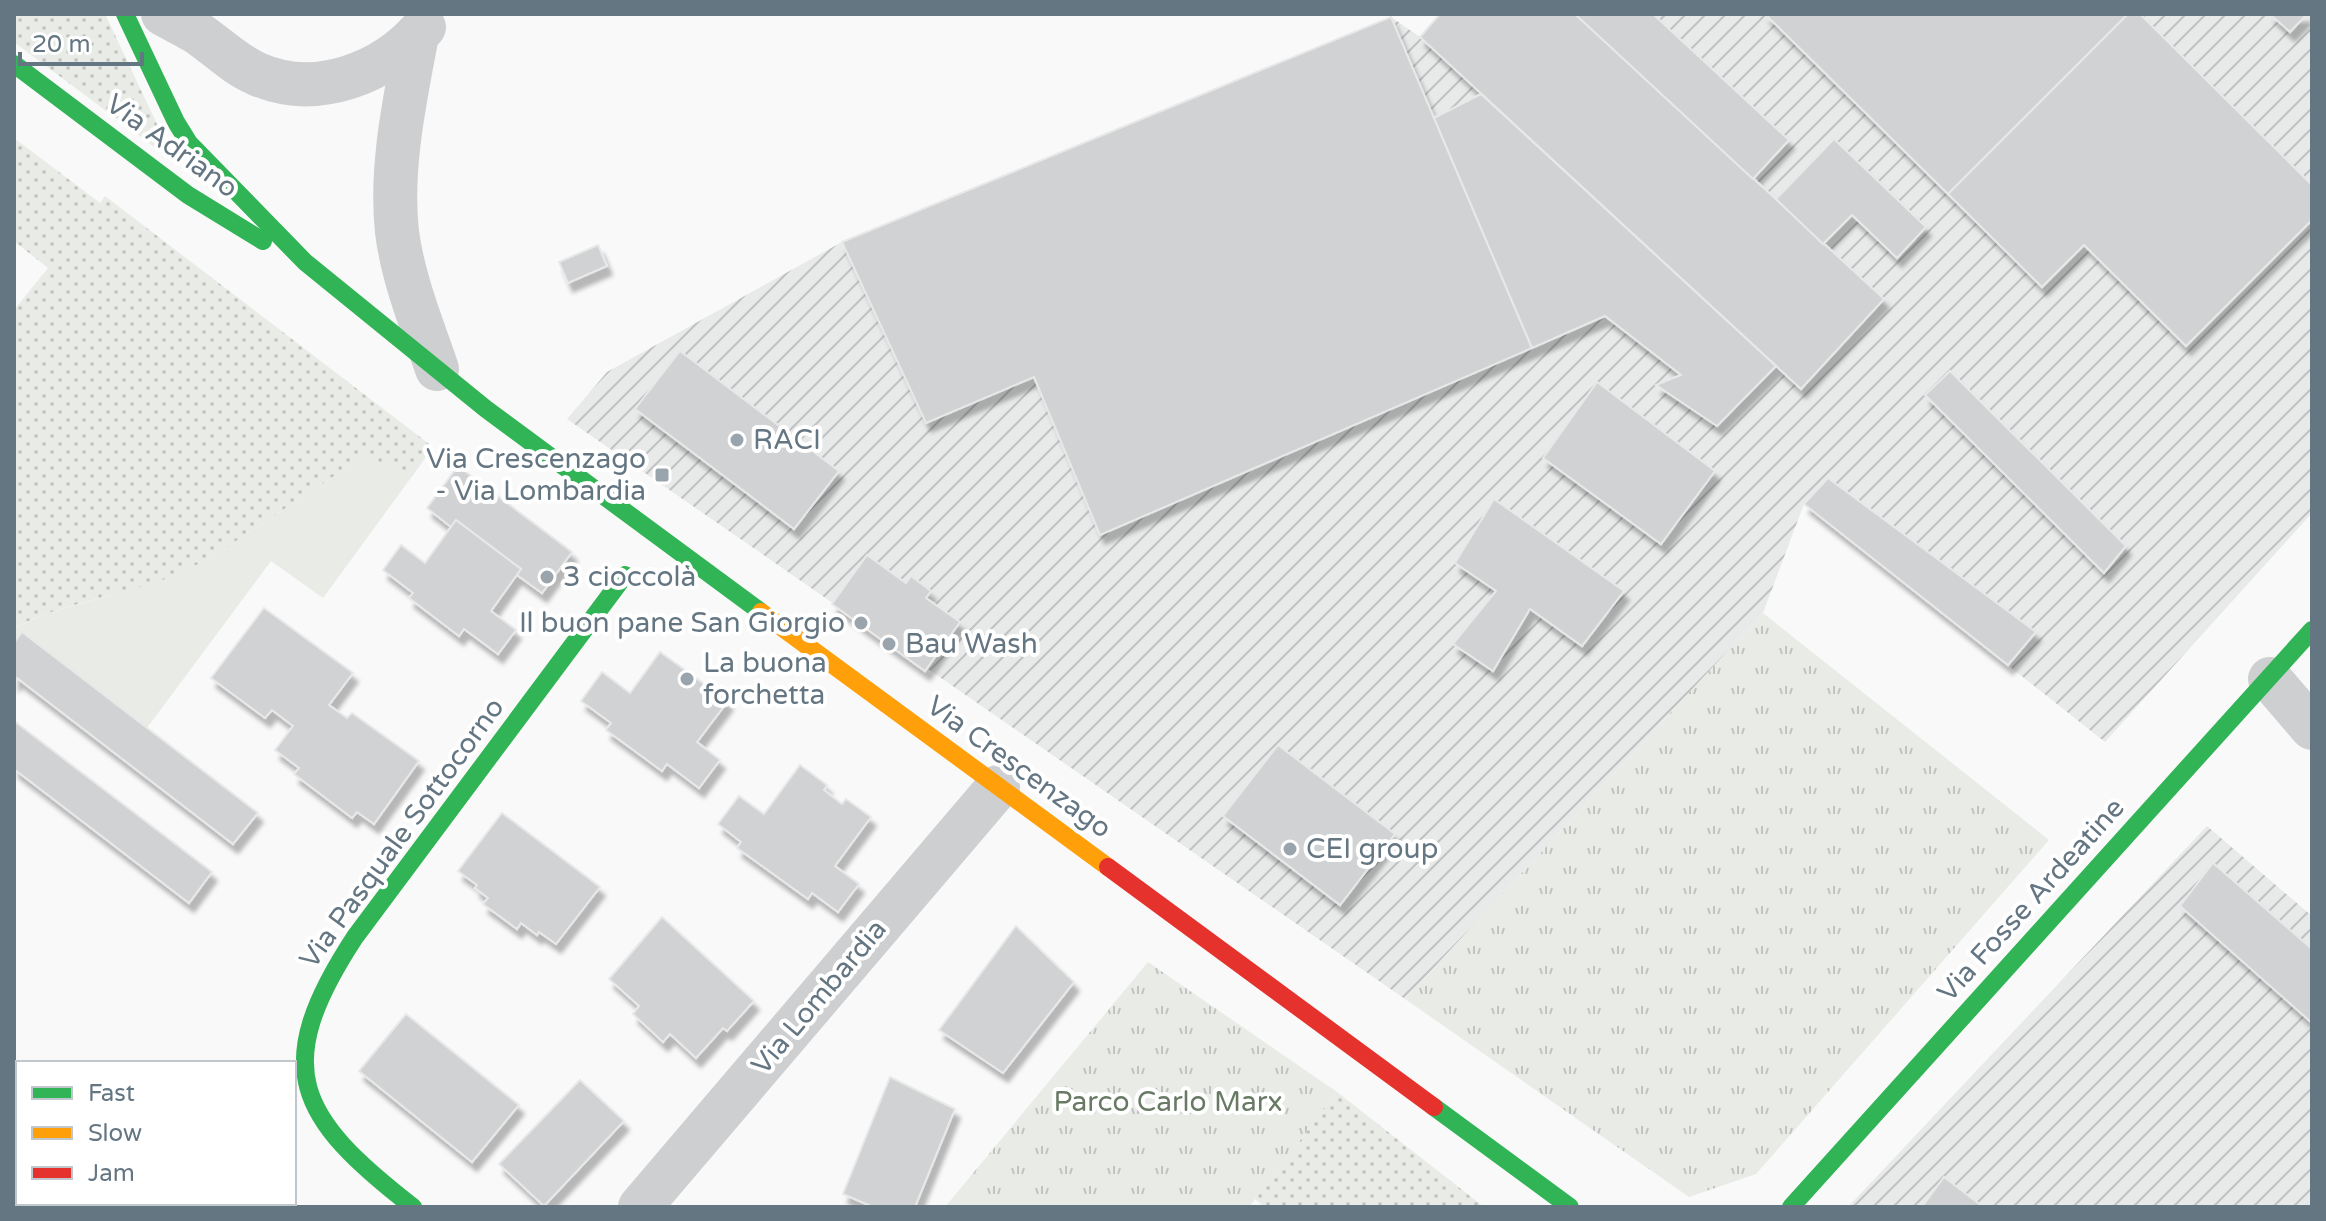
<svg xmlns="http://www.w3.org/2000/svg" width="2326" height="1221" font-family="'Varela Round',sans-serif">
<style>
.industrial{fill:url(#industrial-furrows)}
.grass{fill:url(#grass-dots)}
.park{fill:url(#park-tufts)}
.garden{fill:#e8ebe6}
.building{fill:#d0d2d3;stroke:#e8e8e8;stroke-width:2;filter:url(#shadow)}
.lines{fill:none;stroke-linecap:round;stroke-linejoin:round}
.street{stroke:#cecfd0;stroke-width:44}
.fast{stroke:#30b455;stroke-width:18}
.slow{stroke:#ff9f0a;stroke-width:18}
.jam{stroke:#e5322d;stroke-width:18}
.poi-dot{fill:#99a4ac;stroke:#fff;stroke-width:3}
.labels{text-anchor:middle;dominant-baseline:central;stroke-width:8;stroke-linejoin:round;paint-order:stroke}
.street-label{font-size:28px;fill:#657683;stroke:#fff}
.poi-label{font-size:28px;fill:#657683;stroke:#fff;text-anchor:start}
.park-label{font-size:28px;fill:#687a64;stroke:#fff}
</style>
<defs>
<pattern id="industrial-furrows" width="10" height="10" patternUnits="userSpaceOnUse" patternTransform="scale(2)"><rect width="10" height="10" fill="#e8e9e9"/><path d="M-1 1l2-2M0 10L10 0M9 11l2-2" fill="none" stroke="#c0c1c2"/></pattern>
<pattern id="grass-dots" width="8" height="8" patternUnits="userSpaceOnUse" patternTransform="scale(2)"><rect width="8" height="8" fill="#e8ebe6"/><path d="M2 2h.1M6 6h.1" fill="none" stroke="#c0c3c0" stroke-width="1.8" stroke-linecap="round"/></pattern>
<pattern id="park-tufts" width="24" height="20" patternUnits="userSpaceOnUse" patternTransform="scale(2)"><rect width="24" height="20" fill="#e8ebe6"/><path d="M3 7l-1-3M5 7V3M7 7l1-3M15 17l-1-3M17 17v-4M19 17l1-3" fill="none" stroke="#c0c3c0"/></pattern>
<filter id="shadow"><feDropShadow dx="5" dy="9" stdDeviation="2" flood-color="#0004"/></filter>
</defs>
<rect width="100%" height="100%" fill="#f9f9f9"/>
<!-- industrial -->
<g class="industrial">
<polygon points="1440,14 2312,14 2312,513 2105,742 1804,504 1763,613 1405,999 567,419 607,372 842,242 1391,17 1420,37"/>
<polygon points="2207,826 2312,916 2312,1207 1848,1207"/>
</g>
<!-- grass -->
<g class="grass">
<polygon points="14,14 105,14 165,141 165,148 163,151 157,149 14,42"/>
<path d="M14,138l86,65 5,-7 328,251 -20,28 -50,-18 -154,102c-15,7 -30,15 -46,21 -49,17 -103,24 -149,48v-318l34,-42 -34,-27z"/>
<polygon points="1337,1092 1484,1207 1265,1207 1255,1199"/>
</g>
<!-- park -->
<g class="park">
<polygon points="1763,613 2049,840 1756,1174 1689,1197 1405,999"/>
<polygon points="1148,962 1337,1092 1249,1207 945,1207"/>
</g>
<!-- garden -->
<polygon class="garden" points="363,457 413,475 323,598 271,561 147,728 23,632 14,643 14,628 48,613 164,580 183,571 209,559"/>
<!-- building -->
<g class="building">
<polygon points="1440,14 1575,14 1884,299 1801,389 1420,37"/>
<polygon points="1575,14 1653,14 1789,140 1753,179"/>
<polygon points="1765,14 2128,14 1948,194"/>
<polygon points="2128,14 2140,14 2312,185 2312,220 2186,346 2084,245 2042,287 1948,194"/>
<polygon points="2270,14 2307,14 2290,32"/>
<polygon points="1391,17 1532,348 1100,535 1034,377 926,423 842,242"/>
<polygon points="1481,94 1776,366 1717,426 1656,385 1681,375 1605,316 1532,348 1434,118"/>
<polygon points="1834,139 1926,227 1897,258 1852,215 1823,244 1776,199"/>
<polygon points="598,245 607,266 568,283 559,262"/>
<polygon points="680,351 839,471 794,529 635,409"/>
<polygon points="1950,371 2126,546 2104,573 1925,395"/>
<polygon points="1597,382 1715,471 1661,544 1543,458"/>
<polygon points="458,466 572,552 542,593 517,575 521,569 456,520 451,527 427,508"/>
<polygon points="1828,478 2036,632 2008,665 1804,504"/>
<polygon points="1494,499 1624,591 1582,646 1530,609 1493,671 1453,644 1496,591 1455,563"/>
<polygon points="456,520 521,569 491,611 516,630 498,654 464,629 459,636 409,598 413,593 383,570 401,545 425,563"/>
<polygon points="867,555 906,583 911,576 931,591 926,598 960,622 925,671 832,604"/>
<polygon points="264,608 353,673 329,705 347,718 352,713 419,761 374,824 357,812 352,818 294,774 299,768 275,750 293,726 272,710 265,718 211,678"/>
<polygon points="22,632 258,813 233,844 17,678 14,682 14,643"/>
<polygon points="660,652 728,701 697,742 720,760 699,788 667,764 662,771 606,730 611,723 581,701 602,672 630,693"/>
<polygon points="14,721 212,872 189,903 14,769"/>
<polygon points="1278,745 1395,834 1340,905 1223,816"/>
<polygon points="800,765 827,785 824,790 842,804 846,799 871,817 835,866 859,884 838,912 812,893 808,899 737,848 741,842 718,824 739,796 764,814"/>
<polygon points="502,813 600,887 556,944 539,932 537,935 521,923 517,929 483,904 488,898 475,888 477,885 458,871"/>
<polygon points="2213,863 2312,949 2312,1023 2180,906"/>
<polygon points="662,917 754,1001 727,1031 723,1028 696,1058 670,1034 663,1042 633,1014 639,1006 609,979"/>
<polygon points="1016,926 1074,982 1003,1073 939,1030"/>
<polygon points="406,1014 519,1105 472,1162 359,1071"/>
<polygon points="890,1077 955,1109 915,1207 873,1207 843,1194"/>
<polygon points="580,1080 624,1121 544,1206 499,1164"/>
<polygon points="14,1089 18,1089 18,1203 50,1203 50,1207 14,1207"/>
<polygon points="1944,1177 1982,1206 1981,1207 1922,1207"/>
</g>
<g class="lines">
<!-- street -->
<g class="street">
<path d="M163,14c11,6 22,12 33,18 21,14 38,32 61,42 59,26 128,-1 167,-47"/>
<path d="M417,35c-12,64 -27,132 -20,197 6,47 25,93 40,137"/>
<polyline points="2270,679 2312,728"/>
<polyline points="640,1207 998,787"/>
</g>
<!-- fast -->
<g class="fast">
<polyline points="125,14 176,122 189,143 305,262 486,409 761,612"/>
<polyline points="14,64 188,195 263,241"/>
<polyline points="1434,1107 1570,1207"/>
<path d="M413,1207c-116,-90 -144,-139 -58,-270l270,-362"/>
<polyline points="1791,1207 2312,630"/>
</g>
<!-- slow -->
<polyline class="slow" points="761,612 1108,867"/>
<!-- jam -->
<polyline class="jam" points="1108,867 1434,1107"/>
</g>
<!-- markers -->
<g class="poi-dot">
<circle cx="737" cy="440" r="8"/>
<rect x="654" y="467" width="16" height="16" rx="4"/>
<circle cx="547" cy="577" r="8"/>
<circle cx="861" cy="623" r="8"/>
<circle cx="889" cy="644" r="8"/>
<circle cx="687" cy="679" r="8"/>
<circle cx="1290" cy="849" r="8"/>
</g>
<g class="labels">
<!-- street labels -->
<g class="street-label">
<text transform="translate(172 146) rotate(36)">Via Adriano</text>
<text transform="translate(1019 767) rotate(36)">Via Crescenzago</text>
<text transform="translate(402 833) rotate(-54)">Via Pasquale Sottocorno</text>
<text transform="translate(2031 900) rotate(-48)">Via Fosse Ardeatine</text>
<text transform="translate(819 997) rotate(-50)">Via Lombardia</text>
</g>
<!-- poi labels -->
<g class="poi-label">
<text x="753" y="440">RACI</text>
<text x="646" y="459" text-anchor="end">Via Crescenzago<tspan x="646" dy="32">- Via Lombardia</tspan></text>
<text x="563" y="577">3 cioccolà</text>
<text x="845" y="623" text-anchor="end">Il buon pane San Giorgio</text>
<text x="905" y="644">Bau Wash</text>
<text x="703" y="663">La buona<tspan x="703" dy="32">forchetta</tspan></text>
<text x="1306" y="849">CEI group</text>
</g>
<!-- park labels -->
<g class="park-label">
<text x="1168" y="1102">Parco Carlo Marx</text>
</g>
</g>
<!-- border -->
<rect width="2326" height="1221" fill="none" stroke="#657683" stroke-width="32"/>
<!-- legend -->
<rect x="16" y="1061" width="280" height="144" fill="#ffffff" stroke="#c1c8cd" stroke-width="2"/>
<rect x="32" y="1087" width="40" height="12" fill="#30b455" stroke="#c1c8cd" stroke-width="2"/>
<text x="88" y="1101" font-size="24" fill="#657683">Fast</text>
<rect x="32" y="1127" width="40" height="12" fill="#ff9f0a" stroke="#c1c8cd" stroke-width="2"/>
<text x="88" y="1141" font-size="24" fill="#657683">Slow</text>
<rect x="32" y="1167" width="40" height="12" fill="#e5322d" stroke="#c1c8cd" stroke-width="2"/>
<text x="88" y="1181" font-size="24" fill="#657683">Jam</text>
<!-- scale -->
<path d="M20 52v12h122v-12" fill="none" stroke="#657683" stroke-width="4"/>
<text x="32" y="52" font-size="24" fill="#657683" stroke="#ffffff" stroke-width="6" paint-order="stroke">20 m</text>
</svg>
